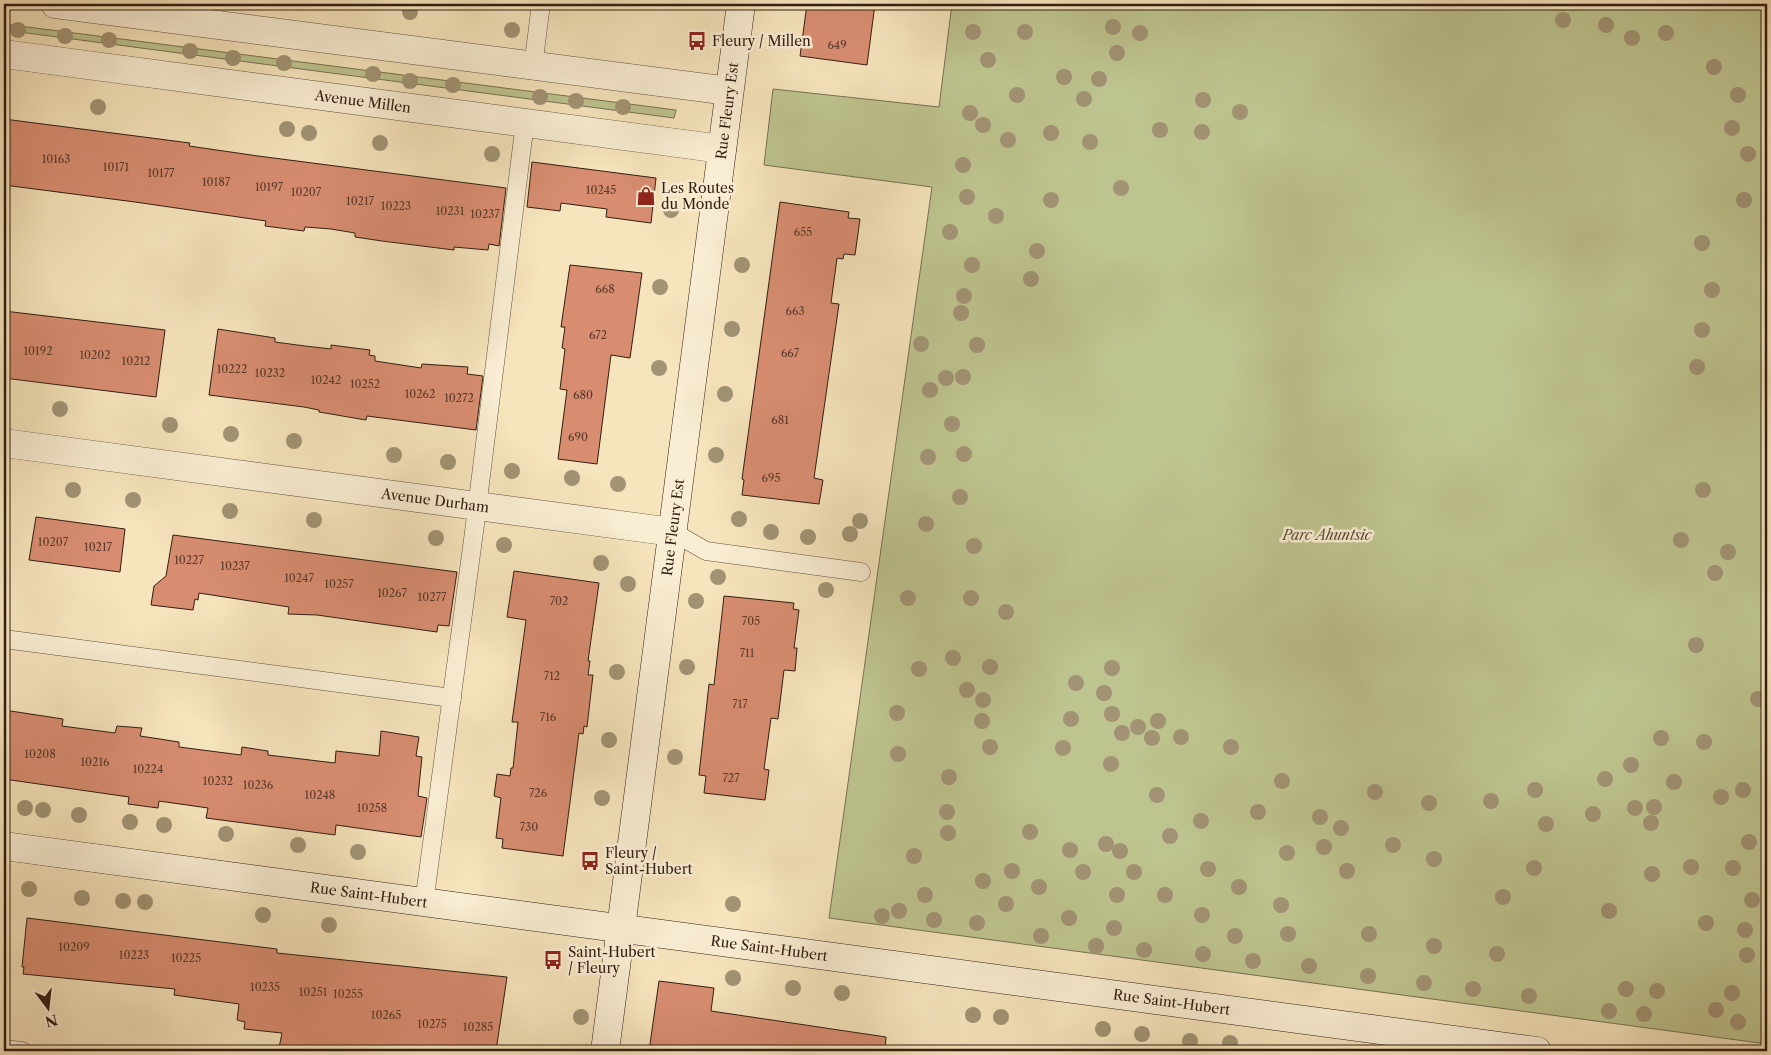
<svg xmlns="http://www.w3.org/2000/svg" width="1771" height="1055" font-family="'Libre Caslon Text',serif">
<style>
.green{fill:#bec48f;stroke:#787150}
.building{fill:#d88d71;stroke:#311e12}
.lines{fill:none;stroke-linecap:round;stroke-linejoin:round}
.lane-casing{stroke:#62503c;stroke-width:19}
.street-casing{stroke:#62503c;stroke-width:29}
.secondary-casing{stroke:#311e12;stroke-width:29}
.lane{stroke:#f9edd3;stroke-width:18}
.street{stroke:#f9edd3;stroke-width:28}
.secondary{stroke:#f9edd3;stroke-width:28}
.tree{fill:#a19373}
.labels{text-anchor:middle;dominant-baseline:central;stroke-width:5;stroke-linejoin:round;paint-order:stroke}
.number-label{font-size:11px;fill:#5b3a2a}
.poi-label{font-size:14px;fill:#311e12;stroke:#f9edd3;text-anchor:start}
.street-label{font-size:14px;fill:#311e12;stroke:#f9edd3}
.park-label{font-size:14px;font-style:italic;fill:#5b5038;stroke:#f9edd3}
</style>
<rect width="100%" height="100%" fill="#f6e4bc"/>
<filter id="stains"><feTurbulence type="fractalNoise" baseFrequency=".004" numOctaves="4"/><feColorMatrix values="0 0 0 0 .2 0 0 0 0 .09 0 0 0 0 .02 0 0 0 .5 -.17"/></filter>
<radialGradient id="worn" r=".72"><stop offset=".6" stop-color="#630" stop-opacity="0"/><stop offset="1" stop-color="#630" stop-opacity=".3"/></radialGradient>
<!-- green -->
<g class="green">
<polygon points="952,4 1767,4 1767,1044 829,918 932,187 764,165 773,89 939,107"/>
<polygon points="4,24 676,110 674,118 4,30"/>
</g>
<!-- building -->
<g class="building">
<polygon points="807,4 875,4 867,65 800,56"/>
<polygon points="4,119 190,143 189,146 258,156 506,188 499,246 489,244 488,250 454,247 454,250 382,241 355,237 355,233 331,229 305,227 304,231 265,226 266,221 135,202 4,185"/>
<polygon points="532,162 656,178 651,223 606,217 607,209 561,203 560,211 527,207"/>
<polygon points="780,202 849,212 848,218 860,219 855,255 844,254 843,259 837,258 831,303 839,304 814,478 823,480 819,504 742,495 744,480 742,479"/>
<polygon points="570,265 642,273 630,358 611,355 597,464 558,459 567,390 560,389 565,349 562,348 565,327 561,327"/>
<polygon points="4,311 165,330 156,397 4,378"/>
<polygon points="218,329 275,338 275,342 305,346 331,349 331,345 370,350 369,355 375,356 375,361 421,368 422,364 468,367 467,374 483,376 476,430 367,416 366,420 319,412 319,410 304,407 209,395"/>
<polygon points="36,517 125,529 120,572 29,560"/>
<polygon points="173,535 457,572 449,626 438,625 437,632 317,615 288,614 289,607 199,593 198,600 195,599 193,610 151,605 154,586 166,576"/>
<polygon points="514,571 599,583 588,661 590,661 588,675 593,675 587,727 584,726 583,734 579,733 563,856 502,848 503,839 496,838 501,798 494,796 497,774 510,776 511,768 513,768 518,722 512,722 526,620 507,617"/>
<polygon points="724,596 794,603 793,609 799,610 794,648 797,648 795,671 784,670 778,719 771,718 764,769 769,770 765,800 704,793 706,776 699,775 709,684 714,685"/>
<polygon points="4,710 63,719 62,726 115,733 117,726 142,728 140,736 179,742 179,747 241,755 242,747 268,751 268,755 335,763 336,751 379,756 381,731 419,737 416,756 422,757 418,796 427,798 421,837 336,825 335,835 206,818 208,808 159,801 158,808 128,804 129,797 4,779"/>
<polygon points="27,918 277,949 277,953 507,977 496,1051 313,1051 279,1048 282,1033 244,1029 245,1022 237,1020 239,1004 174,995 175,989 23,974 24,967 22,967"/>
<polygon points="659,981 714,988 711,1011 886,1037 885,1051 649,1051"/>
</g>
<g class="lines">
<!-- lane casing -->
<g class="lane-casing">
<g id="lane">
<polyline points="533,67 541,4"/>
<polyline points="673,532 706,551 861,572"/>
<polyline points="4,639 452,698"/>
<polyline points="424,903 474,532 525,122"/>
<polyline points="4,1049 22,1051"/>
</g>
</g>
<!-- street casing -->
<g class="street-casing">
<g id="street">
<polyline points="55,4 729,91"/>
<path id="s1" d="M4,54l718,95"/>
<path id="s2" d="M4,443l669,89"/>
</g>
</g>
<!-- secondary casing -->
<g class="secondary-casing">
<g id="secondary">
<path id="s3" d="M4,846l1533,205"/>
<path id="s4" d="M605,1051l136,-1047"/>
</g>
</g>
<!-- lane -->
<use href="#lane" class="lane"/>
<!-- street -->
<use href="#street" class="street"/>
<!-- secondary -->
<use href="#secondary" class="secondary"/>
</g>
<!-- trees -->
<g class="tree">
<circle cx="410" cy="12" r="8"/>
<circle cx="1563" cy="20" r="8"/>
<circle cx="1606" cy="25" r="8"/>
<circle cx="1113" cy="27" r="8"/>
<circle cx="18" cy="30" r="8"/>
<circle cx="512" cy="30" r="8"/>
<circle cx="973" cy="32" r="8"/>
<circle cx="1025" cy="32" r="8"/>
<circle cx="1140" cy="33" r="8"/>
<circle cx="1666" cy="33" r="8"/>
<circle cx="65" cy="36" r="8"/>
<circle cx="1632" cy="38" r="8"/>
<circle cx="109" cy="40" r="8"/>
<circle cx="190" cy="51" r="8"/>
<circle cx="1117" cy="53" r="8"/>
<circle cx="233" cy="58" r="8"/>
<circle cx="988" cy="60" r="8"/>
<circle cx="284" cy="63" r="8"/>
<circle cx="1714" cy="67" r="8"/>
<circle cx="373" cy="74" r="8"/>
<circle cx="1064" cy="77" r="8"/>
<circle cx="1099" cy="79" r="8"/>
<circle cx="410" cy="81" r="8"/>
<circle cx="453" cy="85" r="8"/>
<circle cx="1017" cy="95" r="8"/>
<circle cx="1738" cy="95" r="8"/>
<circle cx="540" cy="97" r="8"/>
<circle cx="1084" cy="99" r="8"/>
<circle cx="1203" cy="100" r="8"/>
<circle cx="576" cy="101" r="8"/>
<circle cx="98" cy="107" r="8"/>
<circle cx="623" cy="107" r="8"/>
<circle cx="1240" cy="112" r="8"/>
<circle cx="970" cy="113" r="8"/>
<circle cx="983" cy="125" r="8"/>
<circle cx="1732" cy="128" r="8"/>
<circle cx="287" cy="129" r="8"/>
<circle cx="1160" cy="130" r="8"/>
<circle cx="1202" cy="132" r="8"/>
<circle cx="309" cy="133" r="8"/>
<circle cx="1051" cy="133" r="8"/>
<circle cx="1008" cy="140" r="8"/>
<circle cx="1090" cy="142" r="8"/>
<circle cx="380" cy="143" r="8"/>
<circle cx="492" cy="154" r="8"/>
<circle cx="1748" cy="154" r="8"/>
<circle cx="963" cy="165" r="8"/>
<circle cx="1121" cy="188" r="8"/>
<circle cx="967" cy="197" r="8"/>
<circle cx="1051" cy="200" r="8"/>
<circle cx="1744" cy="200" r="8"/>
<circle cx="671" cy="210" r="8"/>
<circle cx="996" cy="216" r="8"/>
<circle cx="950" cy="232" r="8"/>
<circle cx="1702" cy="243" r="8"/>
<circle cx="1037" cy="251" r="8"/>
<circle cx="742" cy="265" r="8"/>
<circle cx="972" cy="265" r="8"/>
<circle cx="1031" cy="279" r="8"/>
<circle cx="660" cy="287" r="8"/>
<circle cx="1712" cy="290" r="8"/>
<circle cx="964" cy="296" r="8"/>
<circle cx="961" cy="313" r="8"/>
<circle cx="732" cy="329" r="8"/>
<circle cx="1702" cy="330" r="8"/>
<circle cx="921" cy="344" r="8"/>
<circle cx="977" cy="345" r="8"/>
<circle cx="1697" cy="367" r="8"/>
<circle cx="659" cy="368" r="8"/>
<circle cx="963" cy="377" r="8"/>
<circle cx="946" cy="378" r="8"/>
<circle cx="930" cy="390" r="8"/>
<circle cx="725" cy="394" r="8"/>
<circle cx="60" cy="409" r="8"/>
<circle cx="952" cy="424" r="8"/>
<circle cx="170" cy="425" r="8"/>
<circle cx="231" cy="434" r="8"/>
<circle cx="294" cy="441" r="8"/>
<circle cx="964" cy="454" r="8"/>
<circle cx="394" cy="455" r="8"/>
<circle cx="716" cy="455" r="8"/>
<circle cx="928" cy="457" r="8"/>
<circle cx="448" cy="462" r="8"/>
<circle cx="512" cy="471" r="8"/>
<circle cx="572" cy="478" r="8"/>
<circle cx="618" cy="484" r="8"/>
<circle cx="73" cy="490" r="8"/>
<circle cx="1703" cy="490" r="8"/>
<circle cx="960" cy="497" r="8"/>
<circle cx="133" cy="500" r="8"/>
<circle cx="230" cy="511" r="8"/>
<circle cx="739" cy="519" r="8"/>
<circle cx="314" cy="520" r="8"/>
<circle cx="860" cy="521" r="8"/>
<circle cx="926" cy="524" r="8"/>
<circle cx="771" cy="532" r="8"/>
<circle cx="850" cy="534" r="8"/>
<circle cx="808" cy="537" r="8"/>
<circle cx="436" cy="538" r="8"/>
<circle cx="1681" cy="540" r="8"/>
<circle cx="504" cy="545" r="8"/>
<circle cx="974" cy="546" r="8"/>
<circle cx="1728" cy="552" r="8"/>
<circle cx="601" cy="563" r="8"/>
<circle cx="1715" cy="573" r="8"/>
<circle cx="718" cy="577" r="8"/>
<circle cx="628" cy="584" r="8"/>
<circle cx="826" cy="590" r="8"/>
<circle cx="908" cy="598" r="8"/>
<circle cx="971" cy="598" r="8"/>
<circle cx="696" cy="601" r="8"/>
<circle cx="1006" cy="612" r="8"/>
<circle cx="1696" cy="645" r="8"/>
<circle cx="953" cy="658" r="8"/>
<circle cx="687" cy="667" r="8"/>
<circle cx="990" cy="667" r="8"/>
<circle cx="1112" cy="668" r="8"/>
<circle cx="919" cy="669" r="8"/>
<circle cx="617" cy="672" r="8"/>
<circle cx="1076" cy="683" r="8"/>
<circle cx="967" cy="690" r="8"/>
<circle cx="1104" cy="693" r="8"/>
<circle cx="1758" cy="699" r="8"/>
<circle cx="983" cy="700" r="8"/>
<circle cx="897" cy="713" r="8"/>
<circle cx="1112" cy="714" r="8"/>
<circle cx="1071" cy="719" r="8"/>
<circle cx="982" cy="721" r="8"/>
<circle cx="1158" cy="721" r="8"/>
<circle cx="1138" cy="727" r="8"/>
<circle cx="1122" cy="733" r="8"/>
<circle cx="1181" cy="737" r="8"/>
<circle cx="1152" cy="738" r="8"/>
<circle cx="1661" cy="738" r="8"/>
<circle cx="609" cy="740" r="8"/>
<circle cx="1704" cy="742" r="8"/>
<circle cx="990" cy="747" r="8"/>
<circle cx="1231" cy="747" r="8"/>
<circle cx="1063" cy="748" r="8"/>
<circle cx="898" cy="754" r="8"/>
<circle cx="675" cy="757" r="8"/>
<circle cx="1111" cy="764" r="8"/>
<circle cx="1631" cy="765" r="8"/>
<circle cx="949" cy="777" r="8"/>
<circle cx="1605" cy="779" r="8"/>
<circle cx="1282" cy="781" r="8"/>
<circle cx="1674" cy="782" r="8"/>
<circle cx="1535" cy="790" r="8"/>
<circle cx="1743" cy="790" r="8"/>
<circle cx="1375" cy="792" r="8"/>
<circle cx="1157" cy="795" r="8"/>
<circle cx="1721" cy="797" r="8"/>
<circle cx="602" cy="798" r="8"/>
<circle cx="1491" cy="801" r="8"/>
<circle cx="1429" cy="803" r="8"/>
<circle cx="1654" cy="807" r="8"/>
<circle cx="25" cy="808" r="8"/>
<circle cx="1635" cy="808" r="8"/>
<circle cx="43" cy="810" r="8"/>
<circle cx="947" cy="812" r="8"/>
<circle cx="1258" cy="812" r="8"/>
<circle cx="1593" cy="814" r="8"/>
<circle cx="79" cy="815" r="8"/>
<circle cx="1320" cy="817" r="8"/>
<circle cx="1201" cy="821" r="8"/>
<circle cx="130" cy="822" r="8"/>
<circle cx="1651" cy="823" r="8"/>
<circle cx="1546" cy="824" r="8"/>
<circle cx="164" cy="825" r="8"/>
<circle cx="1341" cy="828" r="8"/>
<circle cx="1030" cy="832" r="8"/>
<circle cx="948" cy="833" r="8"/>
<circle cx="226" cy="834" r="8"/>
<circle cx="1170" cy="836" r="8"/>
<circle cx="1749" cy="842" r="8"/>
<circle cx="1106" cy="844" r="8"/>
<circle cx="298" cy="845" r="8"/>
<circle cx="1393" cy="845" r="8"/>
<circle cx="1324" cy="847" r="8"/>
<circle cx="1070" cy="850" r="8"/>
<circle cx="1120" cy="851" r="8"/>
<circle cx="358" cy="852" r="8"/>
<circle cx="1287" cy="853" r="8"/>
<circle cx="914" cy="856" r="8"/>
<circle cx="1434" cy="859" r="8"/>
<circle cx="1691" cy="867" r="8"/>
<circle cx="1534" cy="868" r="8"/>
<circle cx="1733" cy="868" r="8"/>
<circle cx="1208" cy="869" r="8"/>
<circle cx="1012" cy="871" r="8"/>
<circle cx="1347" cy="871" r="8"/>
<circle cx="1083" cy="872" r="8"/>
<circle cx="1134" cy="872" r="8"/>
<circle cx="1652" cy="874" r="8"/>
<circle cx="983" cy="881" r="8"/>
<circle cx="1039" cy="887" r="8"/>
<circle cx="1239" cy="887" r="8"/>
<circle cx="29" cy="889" r="8"/>
<circle cx="925" cy="895" r="8"/>
<circle cx="1117" cy="895" r="8"/>
<circle cx="1165" cy="895" r="8"/>
<circle cx="1503" cy="897" r="8"/>
<circle cx="82" cy="898" r="8"/>
<circle cx="1752" cy="900" r="8"/>
<circle cx="123" cy="901" r="8"/>
<circle cx="145" cy="902" r="8"/>
<circle cx="733" cy="904" r="8"/>
<circle cx="1006" cy="904" r="8"/>
<circle cx="1281" cy="905" r="8"/>
<circle cx="899" cy="911" r="8"/>
<circle cx="1609" cy="911" r="8"/>
<circle cx="263" cy="915" r="8"/>
<circle cx="1202" cy="915" r="8"/>
<circle cx="882" cy="916" r="8"/>
<circle cx="1069" cy="918" r="8"/>
<circle cx="934" cy="920" r="8"/>
<circle cx="977" cy="923" r="8"/>
<circle cx="1706" cy="923" r="8"/>
<circle cx="329" cy="925" r="8"/>
<circle cx="1114" cy="928" r="8"/>
<circle cx="1745" cy="930" r="8"/>
<circle cx="1288" cy="934" r="8"/>
<circle cx="1369" cy="934" r="8"/>
<circle cx="1041" cy="936" r="8"/>
<circle cx="1235" cy="936" r="8"/>
<circle cx="1096" cy="946" r="8"/>
<circle cx="1434" cy="946" r="8"/>
<circle cx="1144" cy="950" r="8"/>
<circle cx="1203" cy="954" r="8"/>
<circle cx="1497" cy="954" r="8"/>
<circle cx="1747" cy="955" r="8"/>
<circle cx="1253" cy="961" r="8"/>
<circle cx="1309" cy="966" r="8"/>
<circle cx="1368" cy="976" r="8"/>
<circle cx="733" cy="978" r="8"/>
<circle cx="1424" cy="983" r="8"/>
<circle cx="793" cy="988" r="8"/>
<circle cx="1473" cy="989" r="8"/>
<circle cx="1626" cy="989" r="8"/>
<circle cx="1657" cy="991" r="8"/>
<circle cx="842" cy="993" r="8"/>
<circle cx="1732" cy="993" r="8"/>
<circle cx="1529" cy="996" r="8"/>
<circle cx="1716" cy="1010" r="8"/>
<circle cx="1609" cy="1011" r="8"/>
<circle cx="1644" cy="1014" r="8"/>
<circle cx="973" cy="1015" r="8"/>
<circle cx="581" cy="1017" r="8"/>
<circle cx="1001" cy="1017" r="8"/>
<circle cx="1738" cy="1022" r="8"/>
<circle cx="1103" cy="1029" r="8"/>
<circle cx="1142" cy="1034" r="8"/>
<circle cx="1190" cy="1041" r="8"/>
<circle cx="1230" cy="1043" r="8"/>
</g>
<!-- icons -->
<defs>
<g id="bus-bare" transform="scale(1.5)"><path d="M-5-6H5V4H4V6H2V4H-2V6H-4V4H-5ZM-3.5-4V0h7V-4ZM-3.5 1.2v1.5H-2V1.2ZM2 1.2v1.5H3.5V1.2Z" fill="#8f2418" stroke="#f9edd3" stroke-width="2.5" paint-order="stroke"/></g>
<g id="shop-bare" transform="scale(1.5)"><path d="M-5-2.5h2.3a2.7 3.5 0 0 1 5.4 0H5L5.5 6h-11ZM-1.5-2.5h3a1.5 2.3 0 0 0-3 0Z" fill="#8f2418" stroke="#f9edd3" stroke-width="2.5" paint-order="stroke"/></g>
</defs>
<g fill-rule="evenodd">
<use href="#bus-bare" x="697" y="41"/>
<use href="#shop-bare" x="646" y="196"/>
<use href="#bus-bare" x="590" y="861"/>
<use href="#bus-bare" x="553" y="960"/>
</g>
<g class="labels">
<!-- number labels -->
<g class="number-label">
<text x="837" y="45">649</text>
<text x="56" y="159">10163</text>
<text x="116" y="167">10171</text>
<text x="161" y="173">10177</text>
<text x="216" y="182">10187</text>
<text x="269" y="187">10197</text>
<text x="601" y="190">10245</text>
<text x="306" y="192">10207</text>
<text x="360" y="201">10217</text>
<text x="396" y="206">10223</text>
<text x="450" y="211">10231</text>
<text x="485" y="214">10237</text>
<text x="803" y="232">655</text>
<text x="605" y="289">668</text>
<text x="795" y="311">663</text>
<text x="598" y="335">672</text>
<text x="38" y="351">10192</text>
<text x="790" y="353">667</text>
<text x="95" y="355">10202</text>
<text x="136" y="361">10212</text>
<text x="232" y="369">10222</text>
<text x="270" y="373">10232</text>
<text x="326" y="380">10242</text>
<text x="365" y="384">10252</text>
<text x="420" y="394">10262</text>
<text x="583" y="395">680</text>
<text x="459" y="398">10272</text>
<text x="780" y="420">681</text>
<text x="578" y="437">690</text>
<text x="771" y="478">695</text>
<text x="53" y="542">10207</text>
<text x="98" y="547">10217</text>
<text x="189" y="560">10227</text>
<text x="235" y="566">10237</text>
<text x="299" y="578">10247</text>
<text x="339" y="584">10257</text>
<text x="392" y="593">10267</text>
<text x="432" y="597">10277</text>
<text x="559" y="601">702</text>
<text x="751" y="621">705</text>
<text x="747" y="653">711</text>
<text x="552" y="676">712</text>
<text x="740" y="704">717</text>
<text x="548" y="717">716</text>
<text x="40" y="754">10208</text>
<text x="95" y="762">10216</text>
<text x="148" y="769">10224</text>
<text x="731" y="778">727</text>
<text x="218" y="781">10232</text>
<text x="258" y="785">10236</text>
<text x="538" y="793">726</text>
<text x="320" y="795">10248</text>
<text x="372" y="808">10258</text>
<text x="529" y="827">730</text>
<text x="74" y="947">10209</text>
<text x="134" y="955">10223</text>
<text x="186" y="958">10225</text>
<text x="265" y="987">10235</text>
<text x="313" y="992">10251</text>
<text x="348" y="994">10255</text>
<text x="386" y="1015">10265</text>
<text x="432" y="1024">10275</text>
<text x="478" y="1027">10285</text>
</g>
<!-- poi labels -->
<g class="poi-label">
<text x="712" y="41">Fleury / Millen</text>
<text x="661" y="188">Les Routes<tspan x="661" dy="16">du Monde</tspan></text>
<text x="605" y="853">Fleury /<tspan x="605" dy="16">Saint-Hubert</tspan></text>
<text x="568" y="952">Saint-Hubert<tspan x="568" dy="16">/ Fleury</tspan></text>
</g>
<!-- street labels -->
<g class="street-label">
<text stroke="none"><textPath href="#s1" startOffset="362">Avenue Millen</textPath></text>
<text stroke="none"><textPath href="#s4" startOffset="948">Rue Fleury Est</textPath></text>
<text stroke="none"><textPath href="#s2" startOffset="435">Avenue Durham</textPath></text>
<text stroke="none"><textPath href="#s4" startOffset="528">Rue Fleury Est</textPath></text>
<text stroke="none"><textPath href="#s3" startOffset="368">Rue Saint-Hubert</textPath></text>
<text stroke="none"><textPath href="#s3" startOffset="772">Rue Saint-Hubert</textPath></text>
<text stroke="none"><textPath href="#s3" startOffset="1178">Rue Saint-Hubert</textPath></text>
</g>
<!-- park labels -->
<g class="park-label">
<text x="1327" y="535">Parc Ahuntsic</text>
</g>
</g>
<!-- margin -->
<rect width="1771" height="1055" fill="none" stroke="#f6e4bc" stroke-width="20"/>
<rect x="5" y="5" width="1761" height="1045" fill="none" stroke="#311e12" stroke-width="2.5"/>
<rect x="10" y="10" width="1751" height="1035" fill="none" stroke="#311e12"/>
<!-- north arrow -->
<g transform="translate(48 1008) rotate(165)" stroke="#f9edd3" stroke-width="4" paint-order="stroke">
<path d="M0-4L9 19L0 12L-9 19Z" fill="#311e12"/>
<text y="-8" font-size="14" font-weight="bold" text-anchor="middle" fill="#311e12">N</text>
</g>
<rect width="100%" height="100%" filter="url(#stains)"/>
<rect width="100%" height="100%" fill="url(#worn)"/>
</svg>
